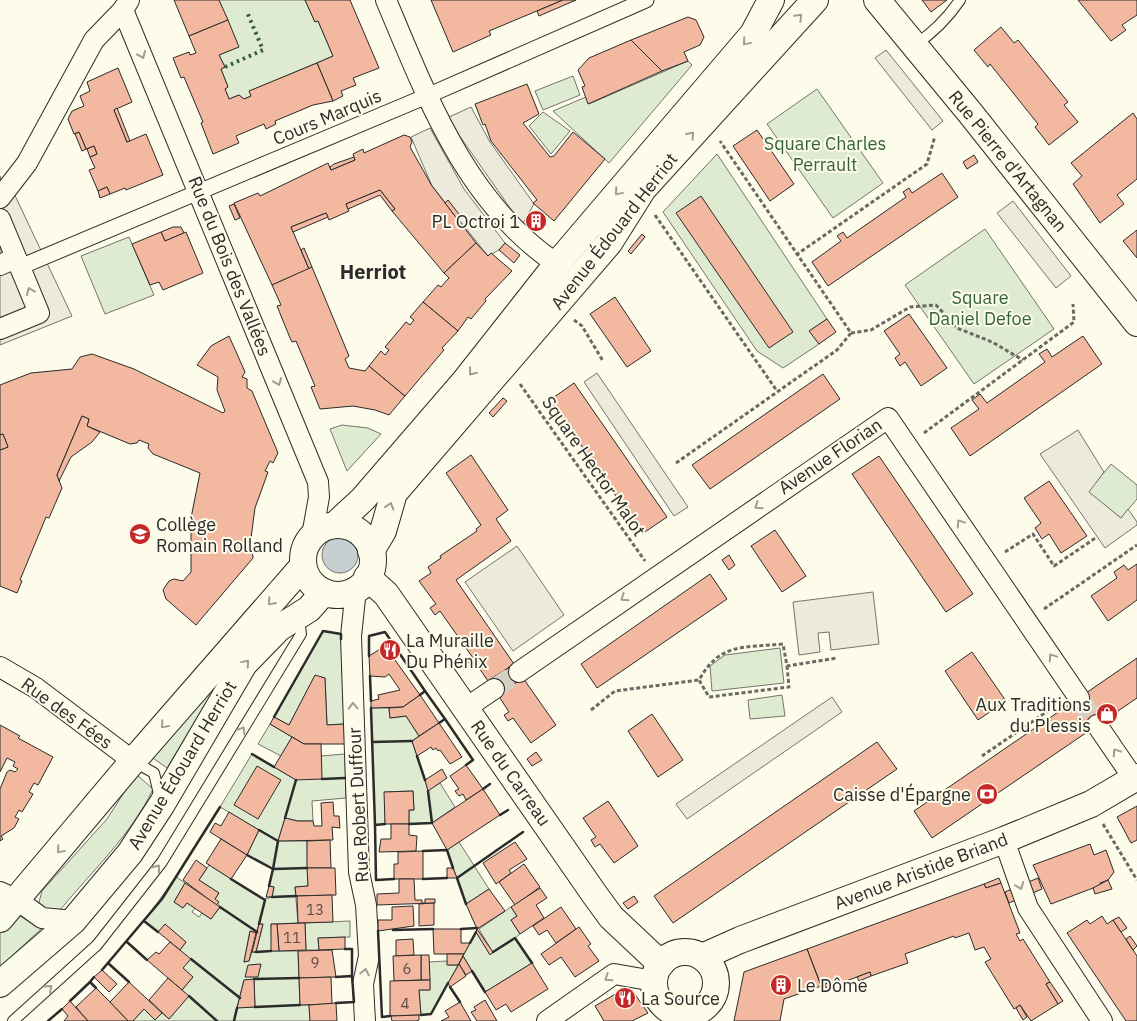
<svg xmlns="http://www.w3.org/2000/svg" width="1137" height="1021" font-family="'IBM Plex Sans',sans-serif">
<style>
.green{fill:#deebd1;stroke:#74746e;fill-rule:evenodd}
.parking{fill:#eceadb;stroke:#74746e}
.water{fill:#c7d0d0;stroke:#74746e}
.building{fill:#f2b8a0;stroke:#2b2b2b}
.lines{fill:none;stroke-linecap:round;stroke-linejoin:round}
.minor-tunnel{stroke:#d3d1c4;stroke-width:20;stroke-dasharray:20 10;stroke-linecap:butt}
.service-casing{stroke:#2b2b2b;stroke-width:12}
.pedestrian-casing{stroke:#2b2b2b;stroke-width:17}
.minor-casing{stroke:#2b2b2b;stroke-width:22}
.tertiary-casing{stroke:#2b2b2b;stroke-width:28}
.path{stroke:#6a6964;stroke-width:3;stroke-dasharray:4 2.5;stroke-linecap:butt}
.service{stroke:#fdfbea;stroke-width:10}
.pedestrian{stroke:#fdfbea;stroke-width:15}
.minor{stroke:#fdfbea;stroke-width:20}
.tertiary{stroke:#fdfbea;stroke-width:26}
.hedge{stroke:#34623c;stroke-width:4;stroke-dasharray:2.5 4;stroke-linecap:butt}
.wall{stroke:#2b2b2b;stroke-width:2.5}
.oneway{stroke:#9e9d94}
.labels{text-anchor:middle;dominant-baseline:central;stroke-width:4;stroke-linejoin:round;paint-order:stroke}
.number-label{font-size:15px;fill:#5d4e48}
.street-label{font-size:18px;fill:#2b2b2b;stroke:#fdfbea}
.park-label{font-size:18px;fill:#34623c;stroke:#fdfbea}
.poi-label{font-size:18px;fill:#2b2b2b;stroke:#fdfbea;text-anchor:start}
.quarter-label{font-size:20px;font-weight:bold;fill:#2b2b2b;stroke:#fdfbea}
</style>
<rect width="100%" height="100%" fill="#fdfbea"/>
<!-- green -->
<g class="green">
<polygon points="219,0 305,0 315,22 318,21 333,56 250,91 251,96 244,99 239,95 229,99 225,89 228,87 221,69 225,67 219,55 238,47"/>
<polygon points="688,61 692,65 609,163 553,111 586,97 589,104"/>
<polygon points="573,76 580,95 543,110 535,91"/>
<polygon points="817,89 883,183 833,218 767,124"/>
<polygon points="543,112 570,131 551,154 529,126"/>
<polygon points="717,154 827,319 810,331 819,344 783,368 757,351 663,212"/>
<polygon points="985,229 1054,329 974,384 905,285"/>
<polygon points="129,237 154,295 105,314 81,256"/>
<polygon points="342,425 368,428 381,434 347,471 330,429"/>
<polygon points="1111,464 1137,485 1137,499 1121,518 1088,492"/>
<polygon points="323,631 341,634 344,724 327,725 325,678 315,676 289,725 274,717"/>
<polygon points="780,648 784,683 712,691 710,666 725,655"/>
<polygon points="216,686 167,768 150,756 211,687"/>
<polygon points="782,695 785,716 750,719 748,700"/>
<polygon points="371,708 389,708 390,718 406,716 419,736 412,741 428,790 440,783 455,807 432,823 409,824 409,810 414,810 413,791 385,792 385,824 375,825"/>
<polygon points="270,724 292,737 281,756 258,744"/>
<path d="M252,754l44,26 25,-24 24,-2 1,44 -34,3 1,20h-15l-13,-3 -7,23h29l1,45 -13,1 3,36 -27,1 1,27h26l2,54h9l1,16h-177l11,-12 11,11 7,-7 7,6 19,-23 -6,-6 11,-13 -10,-9 -3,-18 6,-8 -21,-17 -7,7 -14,-11 32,-44 9,6 -11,19 9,6 4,-5 8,5 -3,4 7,5 3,-4 9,6 9,-12 -5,-8 4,-6 -20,-13 10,-15 55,34 8,-2 2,-10 -5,-1 4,-17 -26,-14 12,-25 -39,-23zM259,924h4l-7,28h-4l-3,9 -5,1 6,-31 6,2zM244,980h10l1,27h-18z"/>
<path d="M136,774l17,15c-21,45 -61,82 -92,120l-15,2 -7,-9 3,-11 65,-72z"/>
<polygon points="459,842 489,889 466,904 447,850"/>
<polygon points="511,907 517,916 511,920 520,934 515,938 532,963 485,992 463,956 476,932 490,954 493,953 479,929"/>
<polygon points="17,914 41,929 0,967 0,933"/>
<polygon points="350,921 350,937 318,938 319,950 306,950 305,923"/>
<polygon points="447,961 448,965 458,965 431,1014 421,1015 419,990 430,990 429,962"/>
</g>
<!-- parking -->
<g class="parking">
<polygon points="886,50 943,121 932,130 875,58"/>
<polygon points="471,107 490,142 534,204 522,225 447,118"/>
<polygon points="430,128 464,189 505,243 499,250 488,256 432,186 411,137"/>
<polygon points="0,176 1,180 10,185 72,316 0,345"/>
<polygon points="1013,201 1071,276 1056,288 997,213"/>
<polygon points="597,373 688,507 674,516 584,382"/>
<polygon points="1078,430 1104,472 1089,492 1121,518 1128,509 1137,522 1137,525 1105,548 1040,454"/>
<polygon points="517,546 564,615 513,651 465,582"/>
<polygon points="873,592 879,644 831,650 829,632 818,633 820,652 799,655 793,602"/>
<polygon points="832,697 842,712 687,819 676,804"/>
</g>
<!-- water -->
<circle class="water" cx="340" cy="555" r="18"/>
<!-- building -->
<g class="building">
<polygon points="174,0 219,0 228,20 189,36"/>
<polygon points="305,0 350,0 379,68 353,78 356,85 341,91 343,96 333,101 317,63 333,56 318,21 315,22"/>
<polygon points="431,0 563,0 489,31 491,35 453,52"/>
<polygon points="563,0 576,0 539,16 537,11"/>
<polygon points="922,0 947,0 931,12"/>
<polygon points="1078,0 1137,0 1137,15 1122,25 1126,30 1111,41"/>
<polygon points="688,17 696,20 704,37 700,45 684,52 688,61 662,71 631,40"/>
<polygon points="228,20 239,47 219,55 225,67 221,69 228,87 225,89 229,99 239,95 244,99 251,96 249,91 317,63 333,101 313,105 275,121 276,124 266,129 264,124 236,136 239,143 213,154 201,123 203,122 184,77 181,78 173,58 189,52 190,55 196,53 189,36"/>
<polygon points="1001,27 1014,43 1018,40 1068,102 1064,105 1078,122 1049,145 1035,127 1038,124 990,64 988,67 974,50"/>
<polygon points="631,40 662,71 588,104 582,87 585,86 578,70 589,58"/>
<polygon points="118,68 132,102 114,110 127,142 146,134 163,175 126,190 125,188 110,194 107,187 98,191 89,170 95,168 90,157 97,154 94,146 86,149 79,132 74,134 68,119 72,111 84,106 80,96 90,91 87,82"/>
<polygon points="527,84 539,114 523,123 550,157 554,156 573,132 605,159 554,221 533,203 537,200 491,141 485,124 483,125 475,104"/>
<polygon points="117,108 130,141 127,142 114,110"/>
<polygon points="1133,113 1137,119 1137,179 1117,195 1124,204 1100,223 1073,184 1082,176 1071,163"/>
<polygon points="757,130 794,184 770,201 733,146"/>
<polygon points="79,132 86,149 82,151 75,134"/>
<polygon points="404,135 410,137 412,142 410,147 432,186 476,243 444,273 392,211 395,209 380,190 346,204 349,211 329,220 326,213 291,227 309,269 272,285 234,203 258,193 260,196 328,163 331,170 355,160 353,154 363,149 364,153"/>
<polygon points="94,146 97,154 90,157 87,149"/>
<polygon points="974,155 978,162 967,169 963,162"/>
<polygon points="354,157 355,160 331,170 330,167 334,164"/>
<polygon points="942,173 958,197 828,286 812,262 841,241 837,236 843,232 847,238 906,197 903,192 909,188 912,193"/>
<polygon points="107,187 110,194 100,198 98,191"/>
<polygon points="380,190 395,209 392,211 380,195 348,209 346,204"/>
<polygon points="701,196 793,332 769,348 676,213"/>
<polygon points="448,200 462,218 458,220 445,203"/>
<polygon points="234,204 240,218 235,220 229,206"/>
<polygon points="532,211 547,223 540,231 526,219"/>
<polygon points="326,213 328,217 293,232 291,227"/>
<polygon points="173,227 181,227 184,233 165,241 161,232"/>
<polygon points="1137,230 1137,258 1123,241"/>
<polygon points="161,232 165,241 186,232 203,273 163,290 159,282 150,285 132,244"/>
<polygon points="642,234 645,237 631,254 628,251"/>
<polygon points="476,243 488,256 491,253 512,271 485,299 486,301 471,319 468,317 458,331 423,302 438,285 441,287 449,278 444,273"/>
<polygon points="505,243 520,255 514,263 499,250"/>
<polygon points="304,248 312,267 309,269 301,250"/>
<polygon points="312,267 349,356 345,359 349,368 365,371 369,366 405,396 389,415 375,410 353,406 320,409 311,387 315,386 296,341 292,342 290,338 277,306 281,305 272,285"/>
<polygon points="615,297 651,351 627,367 590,314"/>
<polygon points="423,302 458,331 442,348 444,350 405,396 369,366 381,351 385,355 389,350 385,347 406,322 410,325 414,320 410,317"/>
<polygon points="909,314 947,368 921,386 905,362 900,366 895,358 900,354 884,331"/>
<polygon points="827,319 836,332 819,344 809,331"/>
<polygon points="229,336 245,372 242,377 247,379 247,388 252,391 278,453 273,463 270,461 265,471 268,472 255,508 251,538 253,558 196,625 166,599 163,590 169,581 174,579 183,581 191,572 191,518 200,473 153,454 148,448 149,444 139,440 137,443 130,444 87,426 89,419 82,416 57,475 62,488 49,518 46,517 20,580 22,581 17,593 0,586 0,450 8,447 3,434 0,435 0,385 31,373 72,369 80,357 92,354 134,369 223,413 225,411 217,390 218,377 197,365 211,346"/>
<polygon points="1083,336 1102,364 970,456 951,428 979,409 972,400 980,394 987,403 1045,362 1039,354 1047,349 1052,357"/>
<polygon points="823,374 840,399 710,489 692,465"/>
<polygon points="574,383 667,517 642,534 550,400"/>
<polygon points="503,398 507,401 493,417 489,413"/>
<polygon points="82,416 89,419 87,426 100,432 92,442 71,457 59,481 57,475"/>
<polygon points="3,434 8,447 0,450 0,435"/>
<polygon points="471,455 508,510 496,519 511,541 456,580 514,664 488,681 477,665 473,669 468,662 473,658 440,611 435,615 430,608 436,604 419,581 431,573 428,567 441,558 440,556 477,531 476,529 481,525 446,473"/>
<polygon points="879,456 973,594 946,612 852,474"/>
<polygon points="1049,481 1087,536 1061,553 1049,534 1042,539 1035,528 1041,523 1024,498"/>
<polygon points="775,530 806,576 782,592 751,546"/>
<polygon points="729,555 735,565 729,570 722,560"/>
<polygon points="1137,564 1137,600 1108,621 1091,596 1117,578 1114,572 1124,565 1128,570"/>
<polygon points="710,574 727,599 597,688 581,664"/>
<polygon points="385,646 420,695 403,707 371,708 371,701 379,699 378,695 400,690 389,674 385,677 370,676 369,656"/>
<polygon points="972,652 1006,701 978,720 945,671"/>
<polygon points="1137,658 1137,698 932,838 914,811"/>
<polygon points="514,664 523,678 498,695 488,681"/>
<polygon points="315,675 325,678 327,725 344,724 345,744 304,744 270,724 274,717 289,725"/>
<polygon points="523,678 556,725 531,743 513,718 508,721 504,715 509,712 498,695"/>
<polygon points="420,695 439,723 419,736 406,716 390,718 389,708 403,707"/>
<polygon points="652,714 683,760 658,777 628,731"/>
<polygon points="439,723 462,757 450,764 440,750 438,751 436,748 433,750 431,747 417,756 412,741"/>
<polygon points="0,725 20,736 18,738 53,757 38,785 34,783 29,792 33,794 22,812 19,810 15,817 19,819 14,828 1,836 3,839 0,841 0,789 7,772 10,770 15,772 18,769 13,766 15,762 7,758 0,772"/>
<polygon points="292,737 304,744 321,744 322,779 296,780 274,767"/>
<polygon points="877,742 897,769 673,923 654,896"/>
<polygon points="536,752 542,760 532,766 527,759"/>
<polygon points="466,765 483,789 466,800 463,794 459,796 455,791 459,789 450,776"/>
<polygon points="257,766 281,780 258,819 234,805"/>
<polygon points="442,769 447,778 428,791 425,780"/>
<polygon points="483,789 500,815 447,850 432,823"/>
<polygon points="413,791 414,810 409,810 409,824 385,824 384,792"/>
<polygon points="608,801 638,846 614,863 600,844 595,847 591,840 596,837 583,818"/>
<polygon points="333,802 334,816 339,816 340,828 332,827 333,840 278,841 285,818 298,821 313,821 314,826 322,826 321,803"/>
<polygon points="1137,806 1137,840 1131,843 1117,817"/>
<polygon points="229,812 259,830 247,855 210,832 215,823 221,826"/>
<polygon points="391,824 409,824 409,835 417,836 416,851 379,852 381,839 391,839"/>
<polygon points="221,839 247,855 231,879 206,863"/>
<polygon points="330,840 331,868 307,868 307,841"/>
<polygon points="515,842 527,859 509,870 511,873 496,884 483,863"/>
<polygon points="1090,844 1094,855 1106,850 1114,872 1108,880 1100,883 1101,885 1051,904 1033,865"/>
<polygon points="423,851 423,879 394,879 394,864 398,864 398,852"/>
<polygon points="196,860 207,868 199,880 219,893 215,899 219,902 216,905 183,880"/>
<polygon points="524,864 540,887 515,905 499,882"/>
<polygon points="307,868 335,868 336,895 296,896 295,887 308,886"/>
<polygon points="447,868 453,868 457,878 447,878"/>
<polygon points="999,878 1001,883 986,888 984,884"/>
<polygon points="1038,878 1042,889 1009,903 1005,892"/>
<polygon points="399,879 414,879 415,900 422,900 422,903 425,903 425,899 435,899 435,903 377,905 377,894 399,893"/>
<polygon points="1108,880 1112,889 1095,894 1093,888"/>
<polygon points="185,883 220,907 211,919 187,903 183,908 174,902"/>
<polygon points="1001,883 1020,933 1016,934 1020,941 1023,939 1050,982 1046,984 1058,1004 1031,1021 1020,1005 1014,1009 985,962 991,959 984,947 975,950 969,933 955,938 954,936 905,954 908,963 871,976 870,972 841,983 839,978 821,985 807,949 984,884 986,888"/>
<polygon points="269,886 274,887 272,897 266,897"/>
<polygon points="540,888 547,898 536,905 544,918 520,934 511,920 517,916 511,907"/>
<polygon points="489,889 505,911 477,929 466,904"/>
<polygon points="332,895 333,922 298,923 297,896"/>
<polygon points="634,896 638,902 628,909 623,903"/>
<polygon points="434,903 434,925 419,926 419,904"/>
<polygon points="413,906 414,926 378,931 378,920 392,920 392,907"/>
<polygon points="561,907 576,929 556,943 547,930 539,935 533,926"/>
<polygon points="1102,916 1107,924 1113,920 1137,956 1137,1021 1126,1021 1067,933 1087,920 1090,924"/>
<polygon points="1119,917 1127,928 1121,932 1113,920"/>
<polygon points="305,923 306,950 279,951 277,924"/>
<polygon points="165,924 186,942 180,950 158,932"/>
<polygon points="259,924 263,924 256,952 252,952"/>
<polygon points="271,924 277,924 279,951 271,951"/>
<polygon points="579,927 591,944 588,946 599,961 575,977 561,957 549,965 541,954"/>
<polygon points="433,929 461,929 461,943 470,943 464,954 434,954"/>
<polygon points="477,929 493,952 490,955 476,932"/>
<polygon points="250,931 256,933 249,961 244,962"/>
<polygon points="1130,936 1137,946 1133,950 1126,939"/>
<polygon points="345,937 345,949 319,950 318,938"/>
<polygon points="413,939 414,955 396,956 396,940"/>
<polygon points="170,942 191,959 183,968 193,977 182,990 147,960 156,952 159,954"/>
<polygon points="807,949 821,986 784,999 780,1021 734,1021 744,972"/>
<polygon points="332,950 336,977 299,978 298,951"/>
<polygon points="447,954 464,954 458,965 447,965"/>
<polygon points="421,955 429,955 430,980 421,980"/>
<polygon points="421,955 421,980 394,981 393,956"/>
<polygon points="463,956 472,971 466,975 459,964"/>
<polygon points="532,963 548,989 511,1012 506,1004 496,1010 485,992"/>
<polygon points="261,964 258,977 245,977 248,965"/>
<polygon points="459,964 466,976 450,987 448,983"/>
<polygon points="102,970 117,984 109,992 94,977"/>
<polygon points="870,972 871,976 859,981 857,977"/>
<polygon points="331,977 332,1004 300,1005 299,978"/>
<polygon points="168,978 189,996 169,1019 149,1000"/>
<polygon points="839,978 841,983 826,988 825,984"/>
<polygon points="254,979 255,1007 237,1008 244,980"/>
<polygon points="430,980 430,990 419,990 421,1015 390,1016 390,981"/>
<polygon points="129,982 162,1013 155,1020 144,1009 133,1021 128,1021 110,1002"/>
<polygon points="1050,982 1063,1001 1058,1004 1046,984"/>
<polygon points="96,988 110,1002 128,1021 88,1021 76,1007"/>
<polygon points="624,989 634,993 648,1013 632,1021 604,1021 595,1006"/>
<polygon points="485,1000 497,1021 477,1021 471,1012 476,1010 474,1007"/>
<polygon points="70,1001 77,1009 88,1021 64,1021 68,1016 62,1009"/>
<polygon points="460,1002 471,1021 441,1021 449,1017 445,1011"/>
<polygon points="336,1003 337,1021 310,1021 309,1005"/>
<polygon points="1020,1005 1027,1017 1023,1020 1016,1008"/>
<polygon points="419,1015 419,1020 416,1021 392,1021 391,1016"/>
</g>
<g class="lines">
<!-- minor-tunnel -->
<g class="minor-tunnel">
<polyline points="494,689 519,672"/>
<polyline points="1079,698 1097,725"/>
</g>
<!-- service casing -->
<g class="service-casing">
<g id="service">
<path d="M916,44c18,-12 31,-25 44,-44"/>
<polyline points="133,761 154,773 160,798"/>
<polyline points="13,1021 97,945 162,862 301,634 299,618"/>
</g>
</g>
<!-- pedestrian casing -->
<g class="pedestrian-casing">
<polyline id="pedestrian" points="20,267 427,96 646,0"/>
</g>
<!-- minor casing -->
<g class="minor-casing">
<g id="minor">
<path d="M386,0c41,97 80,203 171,264"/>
<polyline points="123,10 318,482 319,497 312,536"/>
<polyline points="0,198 27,163 94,40 123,10 129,0"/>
<polyline points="0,219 39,313 0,329"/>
<polyline points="0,265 16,258"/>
<polyline points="356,589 351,636 359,872 366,905 369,956 363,984 365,1021"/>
<polyline points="0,667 36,688 133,761"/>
<polyline points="519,672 888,418 1079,698"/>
<polyline points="466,708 494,689"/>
<polyline points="1097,725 1134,779"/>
<polyline points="1004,840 1028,908 1102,1021"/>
<polyline points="0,892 17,900 42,918 73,921"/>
<polyline points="691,1014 693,1021"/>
<polyline points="547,1021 614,974 654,981"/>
</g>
</g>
<!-- tertiary casing -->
<g class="tertiary-casing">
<g id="tertiary">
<polyline points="877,0 971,114 1137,323"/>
<polyline points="335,525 363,499 464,382 557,264 753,34 771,0"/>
<circle cx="338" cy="560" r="35"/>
<polyline points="371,551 383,531 394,493 609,243 643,189 815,0"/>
<polyline points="367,577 386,594 595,895 611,917 661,964"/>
<polyline points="0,919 133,761 303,566"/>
<circle cx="685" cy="983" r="31"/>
<polyline points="702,957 740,940 1004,840 1091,804 1137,777"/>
<polyline points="0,984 73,921 130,853 162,804 244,664 279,628 309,609 324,592"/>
</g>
</g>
<!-- path -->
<g class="path">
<polyline points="655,215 777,391"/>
<polyline points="796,255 927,164 935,136"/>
<polyline points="574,320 582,326 603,361"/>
<polyline points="851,333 871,330 910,307 936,305 957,328 992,342 1023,360"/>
<polyline points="520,384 645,561"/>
<polyline points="924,433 1074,322 1073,304"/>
<polyline points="676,463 837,350 851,333 720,141"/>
<polyline points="1005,552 1033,534 1054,566 1097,537"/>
<polyline points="1044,609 1137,545"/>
<path d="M787,666l2,21 -80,10 -10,-17c21,-38 45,-32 84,-36l4,22 50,-8"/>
<polyline points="591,710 615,691 699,680"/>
<polyline points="982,756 1058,704"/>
<polyline points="1103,824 1137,880"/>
</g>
<!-- service -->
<use href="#service" class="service"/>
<!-- pedestrian -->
<use href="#pedestrian" class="pedestrian"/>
<!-- minor -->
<use href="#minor" class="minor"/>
<!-- tertiary -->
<use href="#tertiary" class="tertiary"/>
<!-- hedge -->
<polyline class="hedge" points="225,67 263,50 247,12"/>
<!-- wall -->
<g class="wall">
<polyline points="369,656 369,636 385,632 425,691 420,695"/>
<polyline points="370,676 371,701"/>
<polyline points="425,691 445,719 439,723"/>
<polyline points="371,708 375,825 385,824"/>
<polyline points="274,717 323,631 341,634 341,639"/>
<polyline points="445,719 473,760 466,765"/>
<polyline points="372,742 412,741"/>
<polyline points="252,754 274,767"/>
<polyline points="417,756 425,780"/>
<polyline points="322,779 345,778"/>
<polyline points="483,789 490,784"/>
<polyline points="500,815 508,810"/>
<polyline points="285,818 296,780"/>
<polyline points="409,824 432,823 428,791"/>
<polyline points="375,825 376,880 394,879"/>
<polyline points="259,830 278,841 273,869 307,868"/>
<polyline points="423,851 447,850 453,868"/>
<polyline points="247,855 273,869 269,886"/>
<polyline points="231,879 265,900 259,924"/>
<polyline points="423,879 447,878"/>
<polyline points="272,897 296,896"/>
<polyline points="466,904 457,878 523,832"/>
<polyline points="220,907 257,932"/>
<polyline points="144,921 158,932"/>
<polyline points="461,929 477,928"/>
<polyline points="393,930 433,929"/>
<polyline points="378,931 382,1017 390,1016"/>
<polyline points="127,942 147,960"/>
<polyline points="470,943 476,932"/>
<polyline points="345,949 352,949 352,976"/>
<polyline points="256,952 271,951"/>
<polyline points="493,952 515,938 532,963"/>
<polyline points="191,959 240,998"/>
<polyline points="108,963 129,982"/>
<polyline points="102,970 162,899 220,807"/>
<polyline points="472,971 485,992"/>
<polyline points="94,977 90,982 96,988"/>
<polyline points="336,977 352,976 354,1002 336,1003"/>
<polyline points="254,979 299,978"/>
<polyline points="450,987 460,1002"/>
<polyline points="189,996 217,1021"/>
<polyline points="70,1001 90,982"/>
<polyline points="255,1007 300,1005"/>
<polyline points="421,1015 431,1014 448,983"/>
<polyline points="48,1021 62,1009"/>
<polyline points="234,1021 237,1008"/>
</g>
</g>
<!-- one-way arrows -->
<defs><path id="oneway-chevron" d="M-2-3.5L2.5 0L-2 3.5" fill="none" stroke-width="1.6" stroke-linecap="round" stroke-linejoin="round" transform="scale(1.25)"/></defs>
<g class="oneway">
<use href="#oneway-chevron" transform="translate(799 17) rotate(-46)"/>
<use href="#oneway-chevron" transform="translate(746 42) rotate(130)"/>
<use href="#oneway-chevron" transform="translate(142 55) rotate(67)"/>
<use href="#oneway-chevron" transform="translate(691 135) rotate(-48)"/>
<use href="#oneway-chevron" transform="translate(618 192) rotate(130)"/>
<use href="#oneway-chevron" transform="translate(30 291) rotate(-113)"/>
<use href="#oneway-chevron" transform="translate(472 372) rotate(128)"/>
<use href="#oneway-chevron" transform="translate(278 382) rotate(68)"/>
<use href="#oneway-chevron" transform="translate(390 506) rotate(-73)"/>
<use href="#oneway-chevron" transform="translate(758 506) rotate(145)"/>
<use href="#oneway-chevron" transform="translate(960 523) rotate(-124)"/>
<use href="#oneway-chevron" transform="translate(624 598) rotate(145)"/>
<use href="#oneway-chevron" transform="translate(271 602) rotate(131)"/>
<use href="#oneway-chevron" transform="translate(1052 657) rotate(-124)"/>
<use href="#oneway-chevron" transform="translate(246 663) rotate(-50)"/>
<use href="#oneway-chevron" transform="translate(353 706) rotate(-92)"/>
<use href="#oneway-chevron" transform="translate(164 725) rotate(131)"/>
<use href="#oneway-chevron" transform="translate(242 730) rotate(-59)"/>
<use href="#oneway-chevron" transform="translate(1116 752) rotate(-124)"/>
<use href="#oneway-chevron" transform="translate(60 850) rotate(130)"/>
<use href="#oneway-chevron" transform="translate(157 868) rotate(-52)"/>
<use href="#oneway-chevron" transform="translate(1020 886) rotate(69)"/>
<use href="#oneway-chevron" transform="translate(365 972) rotate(-79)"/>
<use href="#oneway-chevron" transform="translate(608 978) rotate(146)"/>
<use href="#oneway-chevron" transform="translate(49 988) rotate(-42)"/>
</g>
<!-- icons -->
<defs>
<g id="building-disc" transform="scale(1.125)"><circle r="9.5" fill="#c62828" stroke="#fdfbea"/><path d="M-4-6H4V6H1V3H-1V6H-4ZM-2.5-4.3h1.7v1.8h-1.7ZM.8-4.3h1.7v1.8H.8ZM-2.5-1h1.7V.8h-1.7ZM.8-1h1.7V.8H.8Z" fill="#fff"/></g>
<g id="school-disc" transform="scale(1.125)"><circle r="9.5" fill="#c62828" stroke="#fdfbea"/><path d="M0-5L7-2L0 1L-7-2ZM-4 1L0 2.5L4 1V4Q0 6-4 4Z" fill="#fff"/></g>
<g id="restaurant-disc" transform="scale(1.125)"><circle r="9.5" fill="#c62828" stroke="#fdfbea"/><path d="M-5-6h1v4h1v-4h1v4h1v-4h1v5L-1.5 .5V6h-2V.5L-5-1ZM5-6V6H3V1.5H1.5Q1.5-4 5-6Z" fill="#fff"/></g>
<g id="shop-disc" transform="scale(1.125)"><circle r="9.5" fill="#c62828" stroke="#fdfbea"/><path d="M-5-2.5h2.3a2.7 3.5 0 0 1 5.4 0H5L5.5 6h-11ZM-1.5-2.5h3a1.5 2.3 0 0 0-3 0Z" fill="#fff"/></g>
<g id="bank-disc" transform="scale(1.125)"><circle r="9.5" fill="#c62828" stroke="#fdfbea"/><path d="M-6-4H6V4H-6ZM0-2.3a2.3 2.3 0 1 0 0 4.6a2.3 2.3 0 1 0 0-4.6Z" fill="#fff"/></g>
</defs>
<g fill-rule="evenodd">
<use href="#building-disc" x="536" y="221"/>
<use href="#school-disc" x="140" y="534"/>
<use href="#restaurant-disc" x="390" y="650"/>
<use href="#shop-disc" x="1107" y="714"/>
<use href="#bank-disc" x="987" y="794"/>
<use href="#building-disc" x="781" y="985"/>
<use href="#restaurant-disc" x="625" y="998"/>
</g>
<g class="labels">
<!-- number labels -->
<g class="number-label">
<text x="315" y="909">13</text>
<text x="292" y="937">11</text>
<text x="315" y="962">9</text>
<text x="407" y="968">6</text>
<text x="405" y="1003">4</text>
</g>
<!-- street labels -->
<g class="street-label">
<text transform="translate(327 117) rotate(-23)">Cours Marquis</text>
<text transform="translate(1008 161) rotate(51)">Rue Pierre d'Artagnan</text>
<text transform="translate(614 231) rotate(-52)">Avenue Édouard Herriot</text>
<text transform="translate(230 266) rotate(68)">Rue du Bois des Vallées</text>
<text transform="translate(830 456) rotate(-34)">Avenue Florian</text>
<text transform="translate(594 466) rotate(55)">Square Hector Malot</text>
<text transform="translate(67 713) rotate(36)">Rue des Fées</text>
<text transform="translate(182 765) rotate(-59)">Avenue Édouard Herriot</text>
<text transform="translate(511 773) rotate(55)">Rue du Carreau</text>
<text transform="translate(358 805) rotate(-93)">Rue Robert Duffour</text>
<text transform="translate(921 871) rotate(-21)">Avenue Aristide Briand</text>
</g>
<!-- park labels -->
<g class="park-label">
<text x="825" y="143">Square Charles<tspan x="825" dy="21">Perrault</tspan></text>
<text x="980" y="297">Square<tspan x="980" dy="21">Daniel Defoe</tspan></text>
</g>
<!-- poi labels -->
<g class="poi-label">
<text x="520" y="221" text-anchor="end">PL Octroi 1</text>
<text x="156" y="524">Collège<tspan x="156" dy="21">Romain Rolland</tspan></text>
<text x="406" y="640">La Muraille<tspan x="406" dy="21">Du Phénix</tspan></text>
<text x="1091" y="704" text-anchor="end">Aux Traditions<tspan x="1091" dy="21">du Plessis</tspan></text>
<text x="971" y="794" text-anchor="end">Caisse d'Épargne</text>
<text x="797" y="985">Le Dôme</text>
<text x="641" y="998">La Source</text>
</g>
<!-- quarter labels -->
<g class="quarter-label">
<text x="373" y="271">Herriot</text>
</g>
</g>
</svg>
